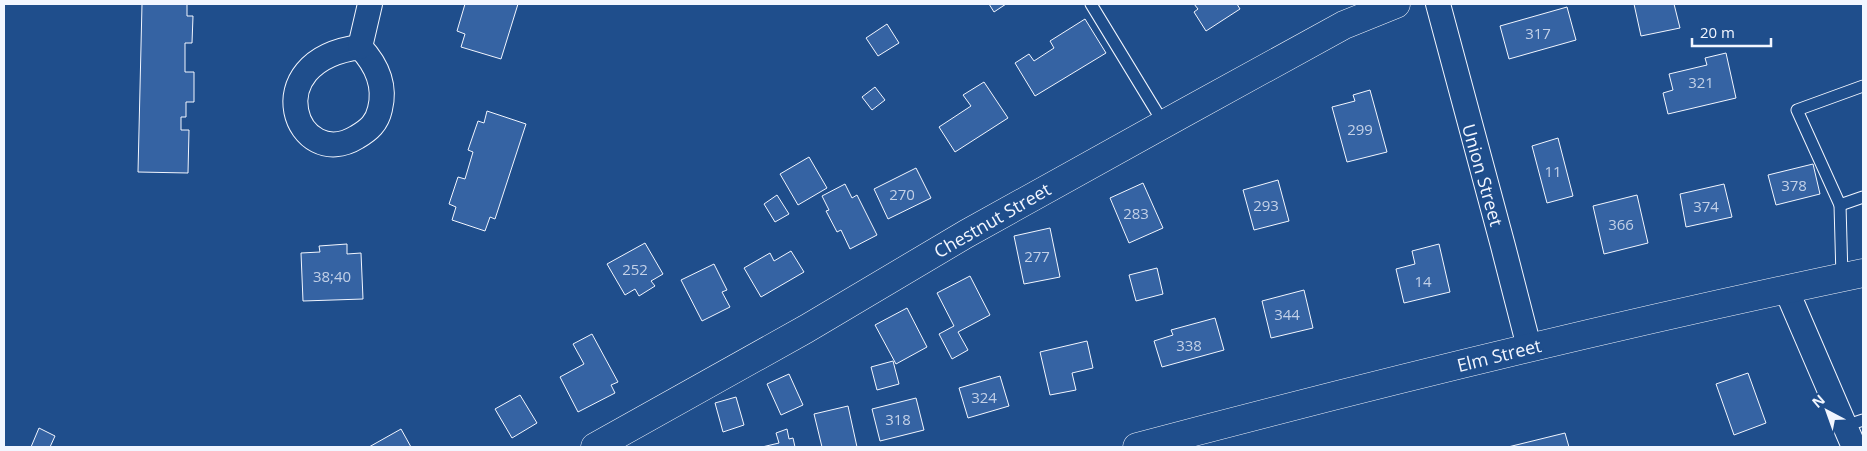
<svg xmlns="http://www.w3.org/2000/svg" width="1867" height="451" font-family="'Open Sans',sans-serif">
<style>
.building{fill:#3563a3;stroke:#f2f6ff}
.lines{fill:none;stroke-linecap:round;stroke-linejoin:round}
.service-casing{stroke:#f2f6ff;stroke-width:13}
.minor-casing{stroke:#f2f6ff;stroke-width:26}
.tertiary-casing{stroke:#f2f6ff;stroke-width:29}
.secondary-casing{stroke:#f2f6ff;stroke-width:29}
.service{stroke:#1f4e8c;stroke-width:11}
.minor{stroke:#1f4e8c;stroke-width:24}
.tertiary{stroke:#1f4e8c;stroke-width:28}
.secondary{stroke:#1f4e8c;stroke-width:28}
.labels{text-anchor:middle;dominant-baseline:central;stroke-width:4;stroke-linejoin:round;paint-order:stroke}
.number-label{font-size:15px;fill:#c3d1e8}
.street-label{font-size:18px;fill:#f2f6ff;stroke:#1f4e8c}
</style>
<rect width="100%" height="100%" fill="#1f4e8c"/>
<!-- building -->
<g class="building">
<polygon points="142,4 187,4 187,16 193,16 192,43 185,43 185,72 194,72 194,102 186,102 186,117 181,117 181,130 189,130 188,173 138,172"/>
<polygon points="465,4 518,4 501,59 461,47 465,34 457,31"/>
<polygon points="989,4 1006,4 994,12"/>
<polygon points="1194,4 1237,4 1240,9 1206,31 1194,12 1198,9"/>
<polygon points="1634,4 1674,4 1680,28 1641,36"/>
<polygon points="1567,7 1576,40 1509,59 1500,26"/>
<polygon points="1085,19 1106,53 1035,96 1015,63 1029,54 1034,61 1054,48 1050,41"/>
<polygon points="887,24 899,43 878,56 866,38"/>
<polygon points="1726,53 1736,98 1668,114 1663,93 1673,90 1669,74 1707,65 1705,58"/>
<polygon points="984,82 1008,118 955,152 939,127 971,106 963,95"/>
<polygon points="875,87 885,100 872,110 862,97"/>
<polygon points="1370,90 1387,152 1347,162 1332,107 1355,101 1353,95"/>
<polygon points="487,111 526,124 495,219 490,217 485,231 452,220 456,207 449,204 458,177 465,179 473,152 468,150 478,121 484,123"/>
<polygon points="1558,138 1573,196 1547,203 1532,146"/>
<polygon points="809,157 827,188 798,205 780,174"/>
<polygon points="1813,164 1820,194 1776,205 1768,175"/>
<polygon points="916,168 931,198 888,219 874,189"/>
<polygon points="1278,180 1289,221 1254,230 1243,190"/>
<polygon points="1143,183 1163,228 1129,243 1110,198"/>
<polygon points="845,184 852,198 857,195 877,235 850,249 841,230 837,232 826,211 829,210 822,196"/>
<polygon points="1724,184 1732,217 1686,227 1680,194"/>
<polygon points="777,195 789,214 775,222 764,204"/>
<polygon points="1637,195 1648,243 1604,254 1593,206"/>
<polygon points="1050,228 1060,277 1024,284 1014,236"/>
<polygon points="645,243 663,274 651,281 655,286 639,296 635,289 625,295 607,264"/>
<polygon points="347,244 347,254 361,253 363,299 303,301 301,253 320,252 319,246"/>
<polygon points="1439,244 1450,292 1404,303 1396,269 1415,264 1412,251"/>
<polygon points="791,251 804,272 761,297 744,268 770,253 774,261"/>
<polygon points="714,264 727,290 722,292 730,307 702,321 681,280"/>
<polygon points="1157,268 1163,294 1136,301 1129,275"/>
<polygon points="970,276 990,315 958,332 968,350 952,359 939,334 954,326 937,293"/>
<polygon points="1304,290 1313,328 1271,338 1262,301"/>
<polygon points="907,308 927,347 896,364 875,325"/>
<polygon points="1215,318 1224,350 1162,367 1154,341 1173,335 1171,330"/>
<polygon points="592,334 618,382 611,385 615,393 578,412 560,377 584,364 573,344"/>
<polygon points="1087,341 1093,368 1072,373 1076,390 1050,395 1040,352"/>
<polygon points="893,361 899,384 877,390 871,367"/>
<polygon points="1748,373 1766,423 1734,435 1716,384"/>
<polygon points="789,374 803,405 781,415 767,384"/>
<polygon points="1000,376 1009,406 968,418 959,388"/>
<polygon points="520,395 537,423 512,438 495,409"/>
<polygon points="736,397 744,425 723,432 715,403"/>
<polygon points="916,398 924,430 880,441 872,409"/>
<polygon points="848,406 857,447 822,447 814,414"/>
<polygon points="39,428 55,436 50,447 31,447"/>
<polygon points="401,429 411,447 369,447"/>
<polygon points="787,429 789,439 793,438 795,447 762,447 779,443 776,433"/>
<polygon points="1565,433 1569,447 1508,447"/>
</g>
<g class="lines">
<!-- service casing -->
<g class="service-casing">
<g id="service">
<polyline points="1091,4 1164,124"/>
<polyline points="1840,205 1863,197"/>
<polyline points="1842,277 1840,205 1797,110 1863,86"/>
<polyline points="1845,426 1863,420"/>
</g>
</g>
<!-- minor casing -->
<g class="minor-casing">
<g id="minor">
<polyline points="1438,4 1503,246 1529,347"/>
<path d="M360,47c16,17 26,38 20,62 -3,14 -11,21 -23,28 -60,37 -103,-76 3,-90z"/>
<polyline points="360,47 370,4"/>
<polyline points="1786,289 1854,447"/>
</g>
</g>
<!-- tertiary casing -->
<g class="tertiary-casing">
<polyline id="tertiary" points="595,447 806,329 966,234 1182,114 1344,25 1396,4"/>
</g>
<!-- secondary casing -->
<g class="secondary-casing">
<path id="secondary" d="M1137,447c241,-64 482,-123 726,-174"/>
</g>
<!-- service -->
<use href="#service" class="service"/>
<!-- minor -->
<use href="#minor" class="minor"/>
<!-- tertiary -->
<use href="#tertiary" class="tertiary"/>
<!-- secondary -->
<use href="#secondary" class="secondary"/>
</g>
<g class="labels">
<!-- number labels -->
<g class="number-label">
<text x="1538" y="33">317</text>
<text x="1701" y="82">321</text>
<text x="1360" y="129">299</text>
<text x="1553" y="171">11</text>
<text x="1794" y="185">378</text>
<text x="902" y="194">270</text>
<text x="1266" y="205">293</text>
<text x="1706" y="206">374</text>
<text x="1136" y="213">283</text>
<text x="1621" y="224">366</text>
<text x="1037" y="256">277</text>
<text x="635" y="269">252</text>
<text x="332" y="276">38;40</text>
<text x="1423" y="281">14</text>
<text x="1287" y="314">344</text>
<text x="1189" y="345">338</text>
<text x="984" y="397">324</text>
<text x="898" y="419">318</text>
</g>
<!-- street labels -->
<g class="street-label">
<text transform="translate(1483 175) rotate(74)">Union Street</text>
<text transform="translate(992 220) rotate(-30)">Chestnut Street</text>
<text transform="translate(1499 355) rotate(-14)">Elm Street</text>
</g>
</g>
<!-- border -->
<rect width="1867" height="451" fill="none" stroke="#f2f6ff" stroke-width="10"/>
<!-- north arrow -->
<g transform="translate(1827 411) rotate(319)" stroke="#1f4e8c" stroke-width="4" paint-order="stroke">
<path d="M0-4L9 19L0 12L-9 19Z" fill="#f2f6ff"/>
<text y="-8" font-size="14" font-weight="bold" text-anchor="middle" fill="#f2f6ff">N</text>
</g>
<!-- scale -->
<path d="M1692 38v8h79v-8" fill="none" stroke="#f2f6ff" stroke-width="2.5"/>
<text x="1700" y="38" font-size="15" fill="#f2f6ff" stroke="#1f4e8c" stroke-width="4" paint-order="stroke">20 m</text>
</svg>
